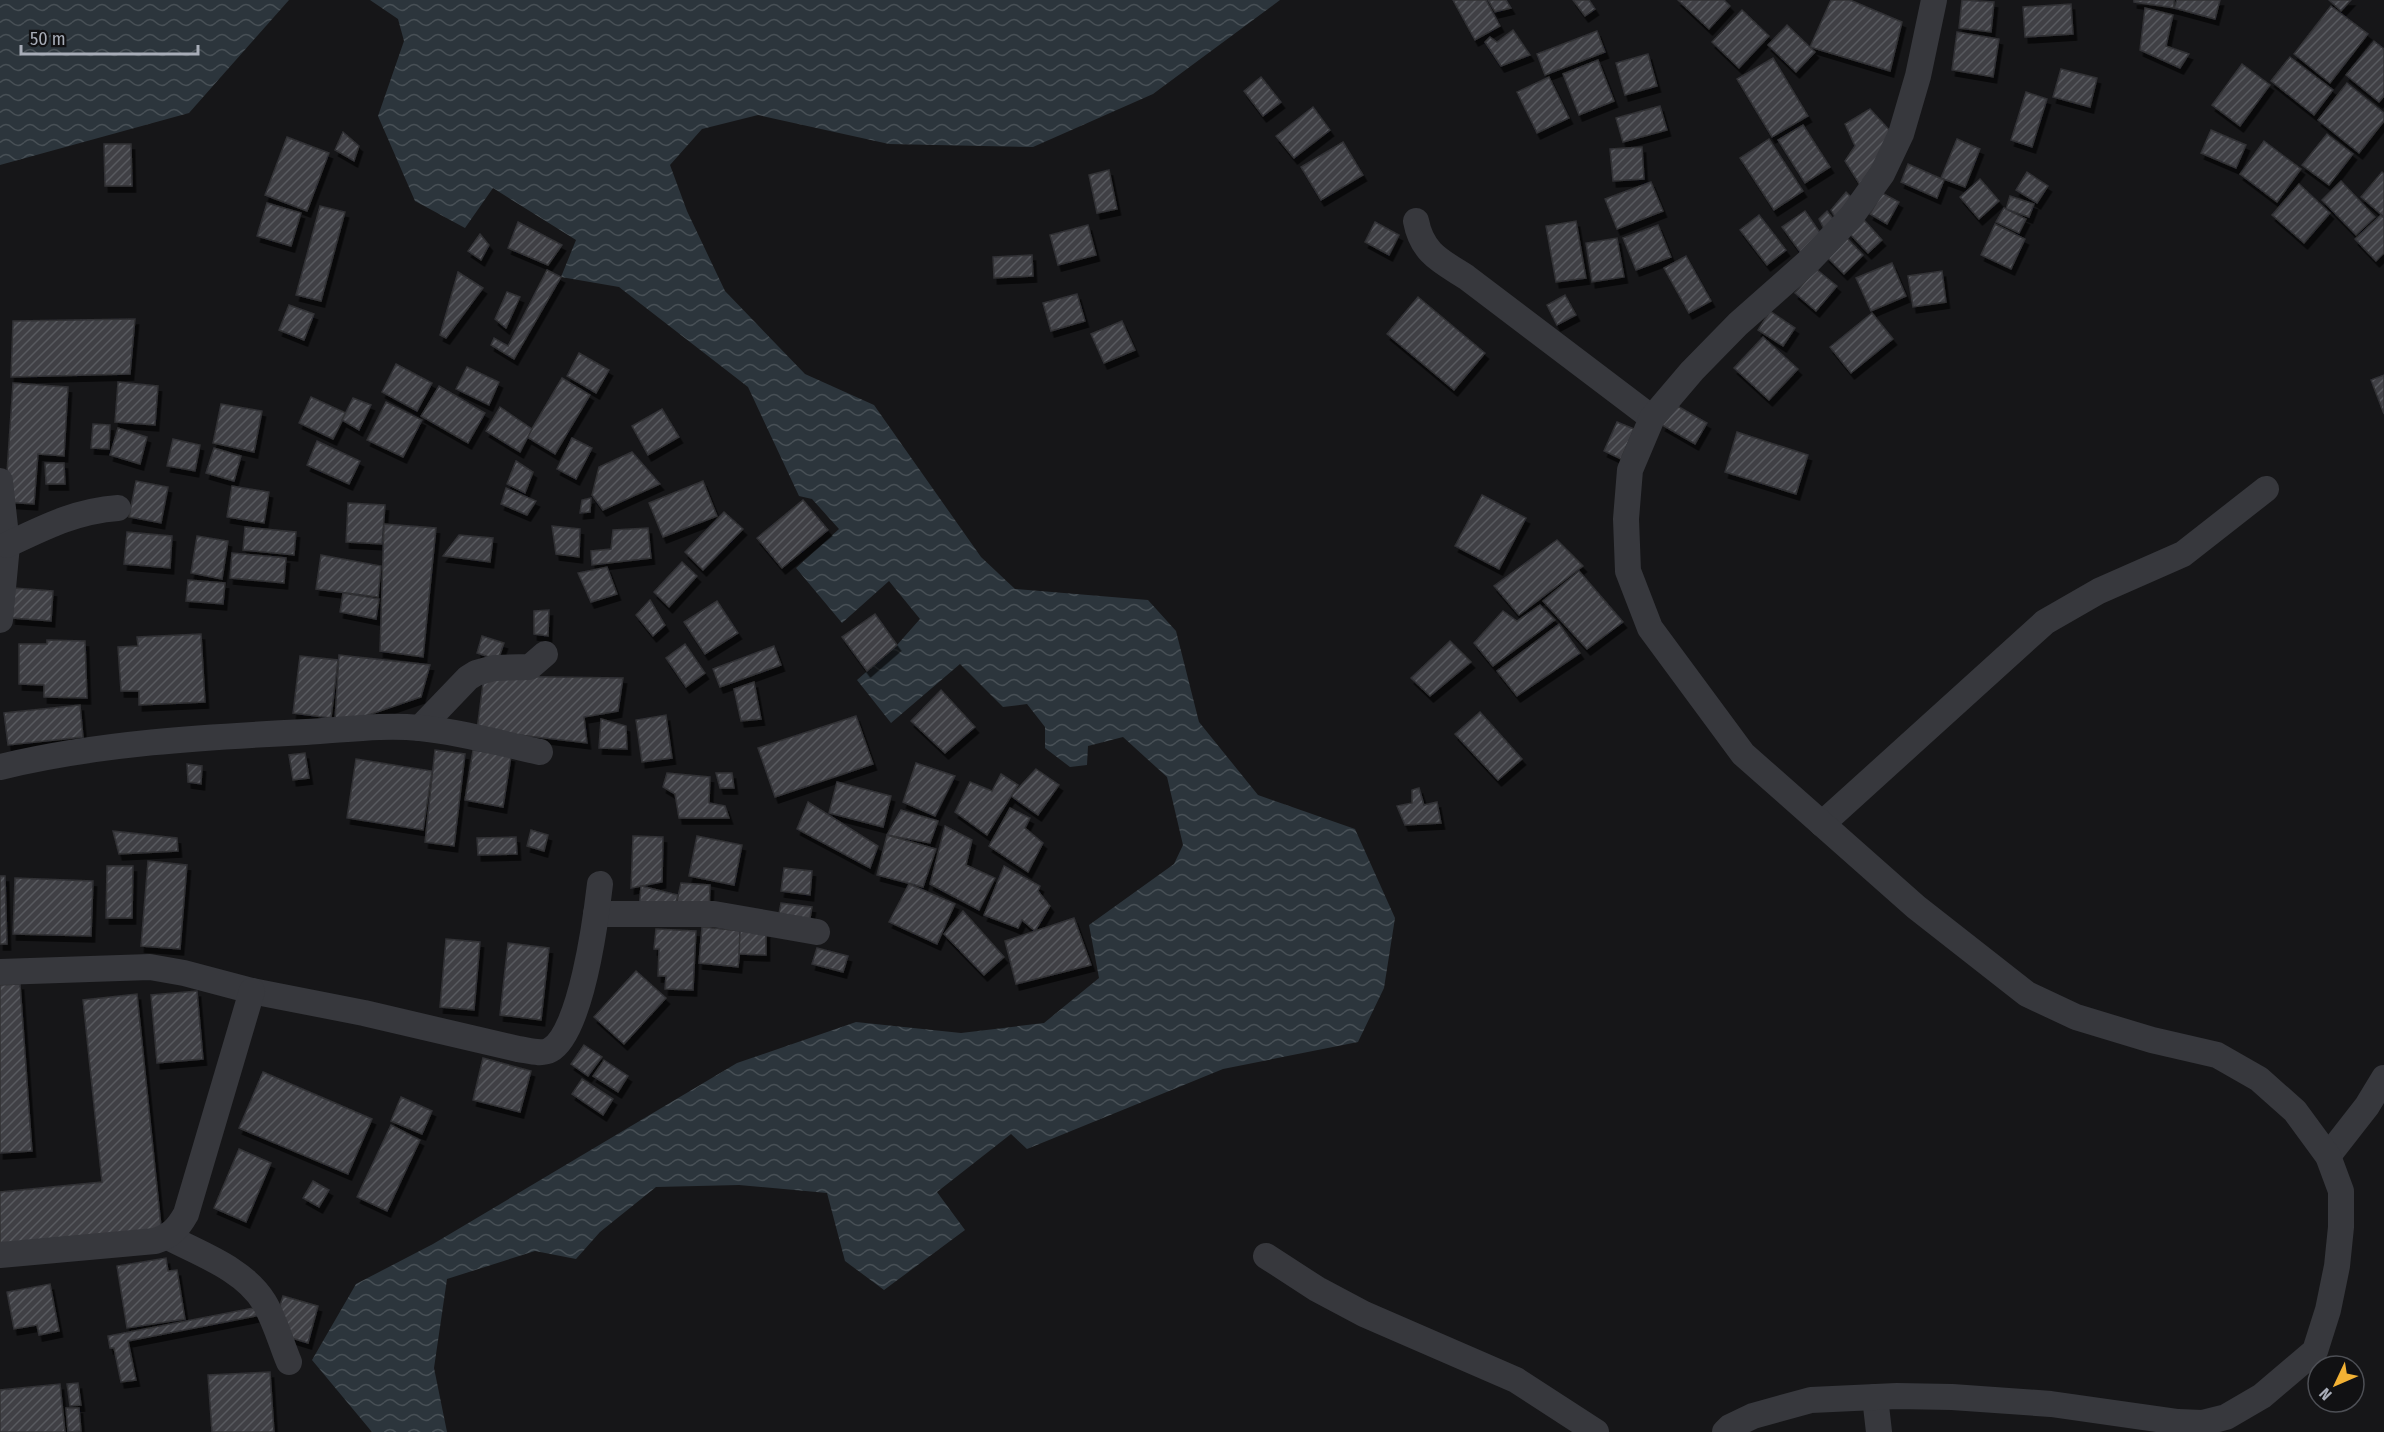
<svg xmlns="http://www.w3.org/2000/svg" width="2384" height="1432" font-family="'Fira Sans Condensed',sans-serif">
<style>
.water{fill:url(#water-waves)}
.building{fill:url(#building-hatch);stroke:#303034;stroke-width:1.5;filter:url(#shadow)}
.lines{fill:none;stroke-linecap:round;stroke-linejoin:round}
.minor{stroke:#37383d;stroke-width:26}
</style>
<defs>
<pattern id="water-waves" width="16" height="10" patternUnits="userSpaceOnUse" patternTransform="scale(1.5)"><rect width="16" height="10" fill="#2c353c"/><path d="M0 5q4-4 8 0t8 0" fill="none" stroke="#485056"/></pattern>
<pattern id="building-hatch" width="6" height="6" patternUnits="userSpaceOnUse" patternTransform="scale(1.5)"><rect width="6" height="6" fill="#404145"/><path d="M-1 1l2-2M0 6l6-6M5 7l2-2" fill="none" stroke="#595a5e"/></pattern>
<filter id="shadow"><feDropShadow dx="3.5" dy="6" stdDeviation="0" flood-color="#0009"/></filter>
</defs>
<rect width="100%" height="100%" fill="#161618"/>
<!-- water -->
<g class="water">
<polygon points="0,0 289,0 189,113 0,165"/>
<polygon points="370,0 1280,0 1153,94 1033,147 889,144 758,115 702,129 670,165 687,211 725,291 805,374 874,405 981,557 1015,589 1148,600 1176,631 1199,722 1258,795 1355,829 1395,918 1384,988 1358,1042 1223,1069 1027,1149 1011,1134 937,1192 965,1230 884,1290 845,1261 827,1193 739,1185 656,1187 600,1232 576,1259 535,1251 447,1279 434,1368 447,1432 372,1432 312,1360 356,1284 433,1244 737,1063 856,1022 961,1033 1044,1023 1099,978 1089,925 1174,864 1183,845 1167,777 1123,737 1088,746 1087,765 1070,767 1045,748 1045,727 1027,704 1003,707 960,664 891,723 857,680 897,645 920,619 889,581 842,623 796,568 839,529 812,499 799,496 748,387 619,287 561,277 576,240 493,188 465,228 415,201 378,116 404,41 398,19"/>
</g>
<!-- building -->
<g class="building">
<polygon points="1453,0 1486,0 1500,26 1475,40"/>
<polygon points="1488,0 1506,0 1511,8 1495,12"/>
<polygon points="1573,0 1589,0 1595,9 1585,16"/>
<polygon points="1678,0 1724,0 1730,6 1709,29"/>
<polygon points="1831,0 1850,0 1902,22 1890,71 1810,47"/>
<polygon points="1962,0 1994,2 1991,32 1959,28"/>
<polygon points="2134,0 2174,0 2174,8 2134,2"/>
<polygon points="2177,0 2220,0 2215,19 2174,8"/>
<polygon points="2329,0 2351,0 2341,11"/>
<polygon points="2071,4 2073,34 2025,37 2023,7"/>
<polygon points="2331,6 2368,34 2330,83 2294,54"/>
<polygon points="2145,8 2173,15 2166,46 2189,54 2180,68 2140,50"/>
<polygon points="1742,10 1769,36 1739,68 1712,42"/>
<polygon points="1787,25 1815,52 1796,72 1768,45"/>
<polygon points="1513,30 1530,55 1501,66 1485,42 1490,37 1497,42"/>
<polygon points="1597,31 1605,52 1545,75 1537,54"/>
<polygon points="1957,32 1999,39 1993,77 1952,70"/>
<polygon points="2374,41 2384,49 2384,96 2379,102 2346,75"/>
<polygon points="1648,54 1657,86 1625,95 1616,63"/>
<polygon points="2290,57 2333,90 2314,115 2271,81"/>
<polygon points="1773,58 1808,116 1772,137 1737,79"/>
<polygon points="1598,60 1614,101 1579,115 1563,74"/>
<polygon points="2242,64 2270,85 2240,126 2212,105"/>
<polygon points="2061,69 2097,78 2090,107 2053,97"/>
<polygon points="1261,77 1281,102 1263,116 1244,91"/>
<polygon points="1549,77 1569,118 1537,133 1517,92"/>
<polygon points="2347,83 2384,113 2384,121 2359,153 2318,120"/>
<polygon points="2026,92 2047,99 2032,147 2011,140"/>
<polygon points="1660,106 1667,130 1623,142 1616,118"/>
<polygon points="1313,107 1330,130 1294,158 1276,136"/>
<polygon points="1870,109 1894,135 1860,185 1845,161 1855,146 1845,124"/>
<polygon points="1803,125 1830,167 1805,183 1778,140"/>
<polygon points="2211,130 2246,145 2236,168 2201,153"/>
<polygon points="343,132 359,146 354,161 335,150"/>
<polygon points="2327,134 2353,154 2329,185 2302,165"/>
<polygon points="287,137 329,153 307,211 265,195"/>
<polygon points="1769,139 1803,191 1774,210 1740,158"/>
<polygon points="1957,139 1980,149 1965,187 1941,178"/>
<polygon points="2264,141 2301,169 2277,202 2240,174"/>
<polygon points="1343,142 1363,175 1321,200 1301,167"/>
<polygon points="104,144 131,144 132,186 105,186"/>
<polygon points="1642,147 1644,179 1613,181 1610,149"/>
<polygon points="1908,164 1944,180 1937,198 1901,182"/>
<polygon points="1109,170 1117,209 1097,213 1089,175"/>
<polygon points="2027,172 2048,186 2037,203 2016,190"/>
<polygon points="2382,172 2384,174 2384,217 2361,197"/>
<polygon points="1980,179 1999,201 1979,219 1960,197"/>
<polygon points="2341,181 2375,217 2356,235 2322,200"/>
<polygon points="1651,182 1663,211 1617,229 1605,199"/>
<polygon points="2299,184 2330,213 2304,243 2272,215"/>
<polygon points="1846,192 1852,198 1835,217 1831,210"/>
<polygon points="1882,193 1899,202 1887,224 1870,214"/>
<polygon points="2010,196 2034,204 2029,217 2006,209"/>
<polygon points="267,203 301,213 291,246 257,236"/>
<polygon points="320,206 345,212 321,301 296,295"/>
<polygon points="2004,208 2026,219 2019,233 1996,222"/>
<polygon points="1805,211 1823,237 1801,253 1782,227"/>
<polygon points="1827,211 1835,221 1824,229 1819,219"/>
<polygon points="1759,215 1786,250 1767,265 1740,230"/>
<polygon points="2381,215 2384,218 2384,253 2376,261 2355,239"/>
<polygon points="1864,220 1882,240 1868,253 1849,233"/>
<polygon points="1576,221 1586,278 1556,282 1546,226"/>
<polygon points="518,222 562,245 548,265 508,248"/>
<polygon points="1375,222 1399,235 1389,255 1365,242"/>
<polygon points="1995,224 2025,239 2011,269 1981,255"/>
<polygon points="1088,225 1096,255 1058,265 1050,235"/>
<polygon points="1658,225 1671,257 1636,270 1623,238"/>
<polygon points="480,234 489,245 481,260 468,251"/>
<polygon points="1846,237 1863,255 1844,274 1826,256"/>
<polygon points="1617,238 1624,277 1592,282 1586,243"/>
<polygon points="1032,255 1033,276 994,278 993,257"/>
<polygon points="1686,256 1711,301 1689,313 1664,268"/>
<polygon points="1892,263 1906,296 1871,311 1856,278"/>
<polygon points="1816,269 1837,286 1816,311 1795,293"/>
<polygon points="547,270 561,277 514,359 491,345 494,338 508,346"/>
<polygon points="1942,271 1946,302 1913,307 1908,276"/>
<polygon points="458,272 483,288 446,338 440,335"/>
<polygon points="507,292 520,297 506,328 495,319"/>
<polygon points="1077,294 1085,321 1051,331 1043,303"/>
<polygon points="1565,295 1576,315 1557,325 1547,305"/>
<polygon points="1418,297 1485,353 1454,390 1387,334"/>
<polygon points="289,305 314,314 304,340 279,330"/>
<polygon points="1770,311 1795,328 1783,346 1758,330"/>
<polygon points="1872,313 1893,339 1851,373 1830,347"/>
<polygon points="135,319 130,374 11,377 13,321"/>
<polygon points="1122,321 1135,350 1104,363 1091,334"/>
<polygon points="1763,337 1798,369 1769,400 1734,368"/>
<polygon points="579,353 609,370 596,393 567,376"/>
<polygon points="396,364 432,383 417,411 382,392"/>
<polygon points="467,367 499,382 489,405 456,389"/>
<polygon points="2384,375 2384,414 2371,380"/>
<polygon points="562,378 590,395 555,454 527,437"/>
<polygon points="118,382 158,386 155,425 115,422"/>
<polygon points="13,383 68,387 64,456 38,454 34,504 5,502"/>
<polygon points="439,386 485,413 468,443 421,416"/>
<polygon points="311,397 346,413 333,439 299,423"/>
<polygon points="353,398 371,405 359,430 342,420"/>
<polygon points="386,402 422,420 403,457 367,440"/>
<polygon points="221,404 262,411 254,452 213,443"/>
<polygon points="1674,404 1707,423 1695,444 1662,425"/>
<polygon points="500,407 532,429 520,452 486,431"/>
<polygon points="662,409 679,437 648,455 632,426"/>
<polygon points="1617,422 1634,429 1621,459 1604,451"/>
<polygon points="93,424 110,425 109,449 91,448"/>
<polygon points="118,428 147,437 140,464 110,455"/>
<polygon points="1737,432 1808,455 1796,494 1725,472"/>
<polygon points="572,438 592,448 576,479 557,469"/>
<polygon points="173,439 200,445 195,471 167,466"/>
<polygon points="317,441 360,461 349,484 307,465"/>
<polygon points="214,448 241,456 234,481 206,473"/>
<polygon points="632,452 660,484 603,510 592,495 599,467"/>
<polygon points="516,461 533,472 525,493 507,484"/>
<polygon points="45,463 64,463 65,484 46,484"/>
<polygon points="136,481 168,487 161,523 129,517"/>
<polygon points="703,481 717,516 663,537 649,503"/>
<polygon points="232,486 269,492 264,523 227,517"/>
<polygon points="506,488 536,501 527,515 501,504"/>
<polygon points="1482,495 1526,518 1499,569 1455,546"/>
<polygon points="591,498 590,512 580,513 582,500"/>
<polygon points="803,500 828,530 782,568 757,538"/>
<polygon points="348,503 385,505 382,544 346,542"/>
<polygon points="724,512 743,529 703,570 685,552"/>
<polygon points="384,524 436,528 423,657 380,651"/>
<polygon points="552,526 580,529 579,557 556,554"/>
<polygon points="245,527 296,532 294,555 243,550"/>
<polygon points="648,528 651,558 592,565 591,551 611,549 613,530"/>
<polygon points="127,532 172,536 170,568 124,564"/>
<polygon points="459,535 493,538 490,562 443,556"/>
<polygon points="197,536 228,541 222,579 191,573"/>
<polygon points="1557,540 1583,566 1519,615 1494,586"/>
<polygon points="232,553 286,558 284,583 230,578"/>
<polygon points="321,555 381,566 378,597 316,589"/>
<polygon points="682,562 697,576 669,607 654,592"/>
<polygon points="607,567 617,594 591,602 578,573"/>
<polygon points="1579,571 1623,622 1587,649 1543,601"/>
<polygon points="188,580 225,583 223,604 186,601"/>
<polygon points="14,588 53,591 51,621 12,618"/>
<polygon points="343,593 379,599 376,619 340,612"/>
<polygon points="650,600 665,625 653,636 636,615"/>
<polygon points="717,601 738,633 705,654 684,622"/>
<polygon points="1540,605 1555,620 1493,666 1474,643 1503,611 1517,621"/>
<polygon points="549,610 548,636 534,634 534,611"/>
<polygon points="875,614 897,645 867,671 842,637"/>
<polygon points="1559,624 1580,653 1517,696 1497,671"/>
<polygon points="201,634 205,702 139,705 139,691 121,691 118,647 138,646 137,637"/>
<polygon points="482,636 504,643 498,660 477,653"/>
<polygon points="47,640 85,641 87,698 44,697 44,685 19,684 19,644 47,644"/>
<polygon points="1450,641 1471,662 1430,696 1411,678"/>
<polygon points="685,644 705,673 686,687 666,658"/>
<polygon points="774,646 781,665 720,687 713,669"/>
<polygon points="339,655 430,665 421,697 351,721 335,720"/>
<polygon points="300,656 338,660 331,718 293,713"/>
<polygon points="484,676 623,678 618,711 584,717 587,743 477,730"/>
<polygon points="754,682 761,719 741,721 734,689"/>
<polygon points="941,690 975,727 945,753 911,721"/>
<polygon points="80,705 83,737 8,745 4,713"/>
<polygon points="1480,712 1522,759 1498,780 1455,734"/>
<polygon points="666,715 672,758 642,762 636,720"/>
<polygon points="856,716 873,764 775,797 758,748"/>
<polygon points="601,719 626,726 627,749 599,748"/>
<polygon points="435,750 465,754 454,846 425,842"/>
<polygon points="473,750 511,756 503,807 465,800"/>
<polygon points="305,753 309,778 293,780 289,755"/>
<polygon points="356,759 432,771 423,830 347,818"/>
<polygon points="916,763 955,776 935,816 903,802"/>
<polygon points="187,764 202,766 201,784 188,782"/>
<polygon points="1036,769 1059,785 1038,815 1011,796"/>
<polygon points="667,773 710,777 709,803 725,806 729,818 679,818 675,794 663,787"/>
<polygon points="716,773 732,773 734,788 720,788"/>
<polygon points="1001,774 1018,785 987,835 955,812 970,782 992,791"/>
<polygon points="837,782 891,796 883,827 829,813"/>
<polygon points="1419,788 1424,805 1437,802 1441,823 1405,825 1397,806 1412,803 1412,790"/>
<polygon points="808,802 878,846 870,868 797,829"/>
<polygon points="1010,808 1030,818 1025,828 1043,843 1028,872 989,846"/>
<polygon points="901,810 938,821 930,843 887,835"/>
<polygon points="945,826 972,840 966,865 995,878 979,910 930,884"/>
<polygon points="531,830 548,835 544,851 527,846"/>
<polygon points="113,831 177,838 178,851 119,854"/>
<polygon points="887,835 936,849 923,887 877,875"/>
<polygon points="633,836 663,837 662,882 631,888"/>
<polygon points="697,836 742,845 734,885 689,876"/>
<polygon points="516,837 517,854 478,855 477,838"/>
<polygon points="148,861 187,865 180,949 141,946"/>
<polygon points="107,866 133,866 132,918 106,918"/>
<polygon points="1004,866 1040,886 1038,891 1050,906 1035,931 1022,920 1018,928 984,915"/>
<polygon points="784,868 812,871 810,895 781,891"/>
<polygon points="0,876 5,876 7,944 0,944"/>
<polygon points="15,878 93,881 91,936 13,934"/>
<polygon points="681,883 710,885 709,914 675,910"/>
<polygon points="909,884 955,904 937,944 889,922"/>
<polygon points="641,886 678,895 673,913 639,910"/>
<polygon points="781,903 812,907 809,924 778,919"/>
<polygon points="963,911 1004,957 984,975 944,934"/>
<polygon points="1074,918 1091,965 1016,984 1005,941"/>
<polygon points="702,927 742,931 738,967 699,963"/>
<polygon points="656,929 696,931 693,990 665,989 666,976 658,976 659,949 654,949"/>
<polygon points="740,931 766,932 766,955 739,954"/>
<polygon points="446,939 480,942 474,1010 440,1007"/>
<polygon points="508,943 549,948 541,1020 500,1015"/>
<polygon points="817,948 848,956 843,972 812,964"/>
<polygon points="636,971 666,998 624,1044 594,1017"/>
<polygon points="20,984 32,1151 0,1153 0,985"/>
<polygon points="197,991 203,1059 157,1063 151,995"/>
<polygon points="137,994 162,1236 0,1252 0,1192 102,1182 83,1000"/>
<polygon points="584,1045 602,1057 588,1076 571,1064"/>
<polygon points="483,1058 531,1071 520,1112 473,1100"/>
<polygon points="604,1060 628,1076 618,1092 593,1076"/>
<polygon points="263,1072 372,1119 348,1174 239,1128"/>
<polygon points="582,1079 613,1099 603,1115 572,1094"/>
<polygon points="401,1097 432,1111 422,1134 391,1121"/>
<polygon points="391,1125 420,1140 387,1211 357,1197"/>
<polygon points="239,1149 271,1163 246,1222 214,1208"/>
<polygon points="313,1181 329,1190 319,1207 303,1198"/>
<polygon points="166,1258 168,1271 177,1270 185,1319 127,1328 117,1266"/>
<polygon points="50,1284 59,1331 39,1335 37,1325 14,1329 7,1292"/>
<polygon points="283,1296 318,1306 308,1343 278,1334 274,1325"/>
<polygon points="259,1307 261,1315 128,1341 136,1380 121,1382 114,1348 110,1348 108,1336"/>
<polygon points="270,1372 274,1432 212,1432 208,1375"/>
<polygon points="78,1383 81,1405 70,1406 67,1384"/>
<polygon points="60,1384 65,1432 0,1432 0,1390"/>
<polygon points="66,1408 79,1408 81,1431 68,1432"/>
</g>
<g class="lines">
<!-- minor -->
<g class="minor">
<path d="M1416,221c6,32 25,40 50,56l186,141"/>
<polyline points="0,481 7,545 0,620"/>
<path d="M7,545c38,-18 69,-34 111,-37"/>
<polyline points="420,728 468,678 476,673 494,668 530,667 545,654"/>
<path d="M0,767c99,-24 204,-30 306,-35 38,-2 76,-8 114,-4 40,4 80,15 120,24"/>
<polyline points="1822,824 2045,622 2099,591 2183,554 2266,489"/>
<polyline points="596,914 714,914 817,932"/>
<path d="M0,972l150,-5 34,6 68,18 112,22 154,36c9,1 23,6 32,1 31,-16 46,-132 50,-166"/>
<polyline points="2328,1156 2367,1106 2384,1078"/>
<path d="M168,1237c32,17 76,32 96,65 11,18 17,41 25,60"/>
<path d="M0,1255l155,-14c16,-5 23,-13 31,-27l66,-223"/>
<polyline points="1266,1256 1317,1289 1364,1314 1516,1380 1596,1432"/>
<polyline points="1875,1397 1879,1432"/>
<polyline points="1725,1432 1730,1427 1753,1416 1811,1400 1897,1396 1952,1397 2051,1404 2178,1422 2202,1423 2226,1417 2262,1396 2315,1351 2328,1310 2337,1266 2341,1227 2341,1191 2328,1156 2295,1111 2259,1079 2217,1055 2152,1040 2076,1017 2027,994 1916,907 1743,754 1650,628 1628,571 1626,519 1630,470 1652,418 1692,371 1738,324 1808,262 1851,217 1882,174 1901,134 1918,76 1934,0"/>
</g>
</g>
<!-- north arrow -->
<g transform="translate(2336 1384) rotate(226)"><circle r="28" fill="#111113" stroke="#4d4f55" stroke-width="1.5"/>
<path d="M0-4.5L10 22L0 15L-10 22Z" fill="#f2b134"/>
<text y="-9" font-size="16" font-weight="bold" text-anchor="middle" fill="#a8adb8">N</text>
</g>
<!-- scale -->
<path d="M21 45v9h177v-9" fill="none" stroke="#a8adb8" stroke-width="3"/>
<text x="30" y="45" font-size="18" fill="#a8adb8" stroke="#111113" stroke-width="4.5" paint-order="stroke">50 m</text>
</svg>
